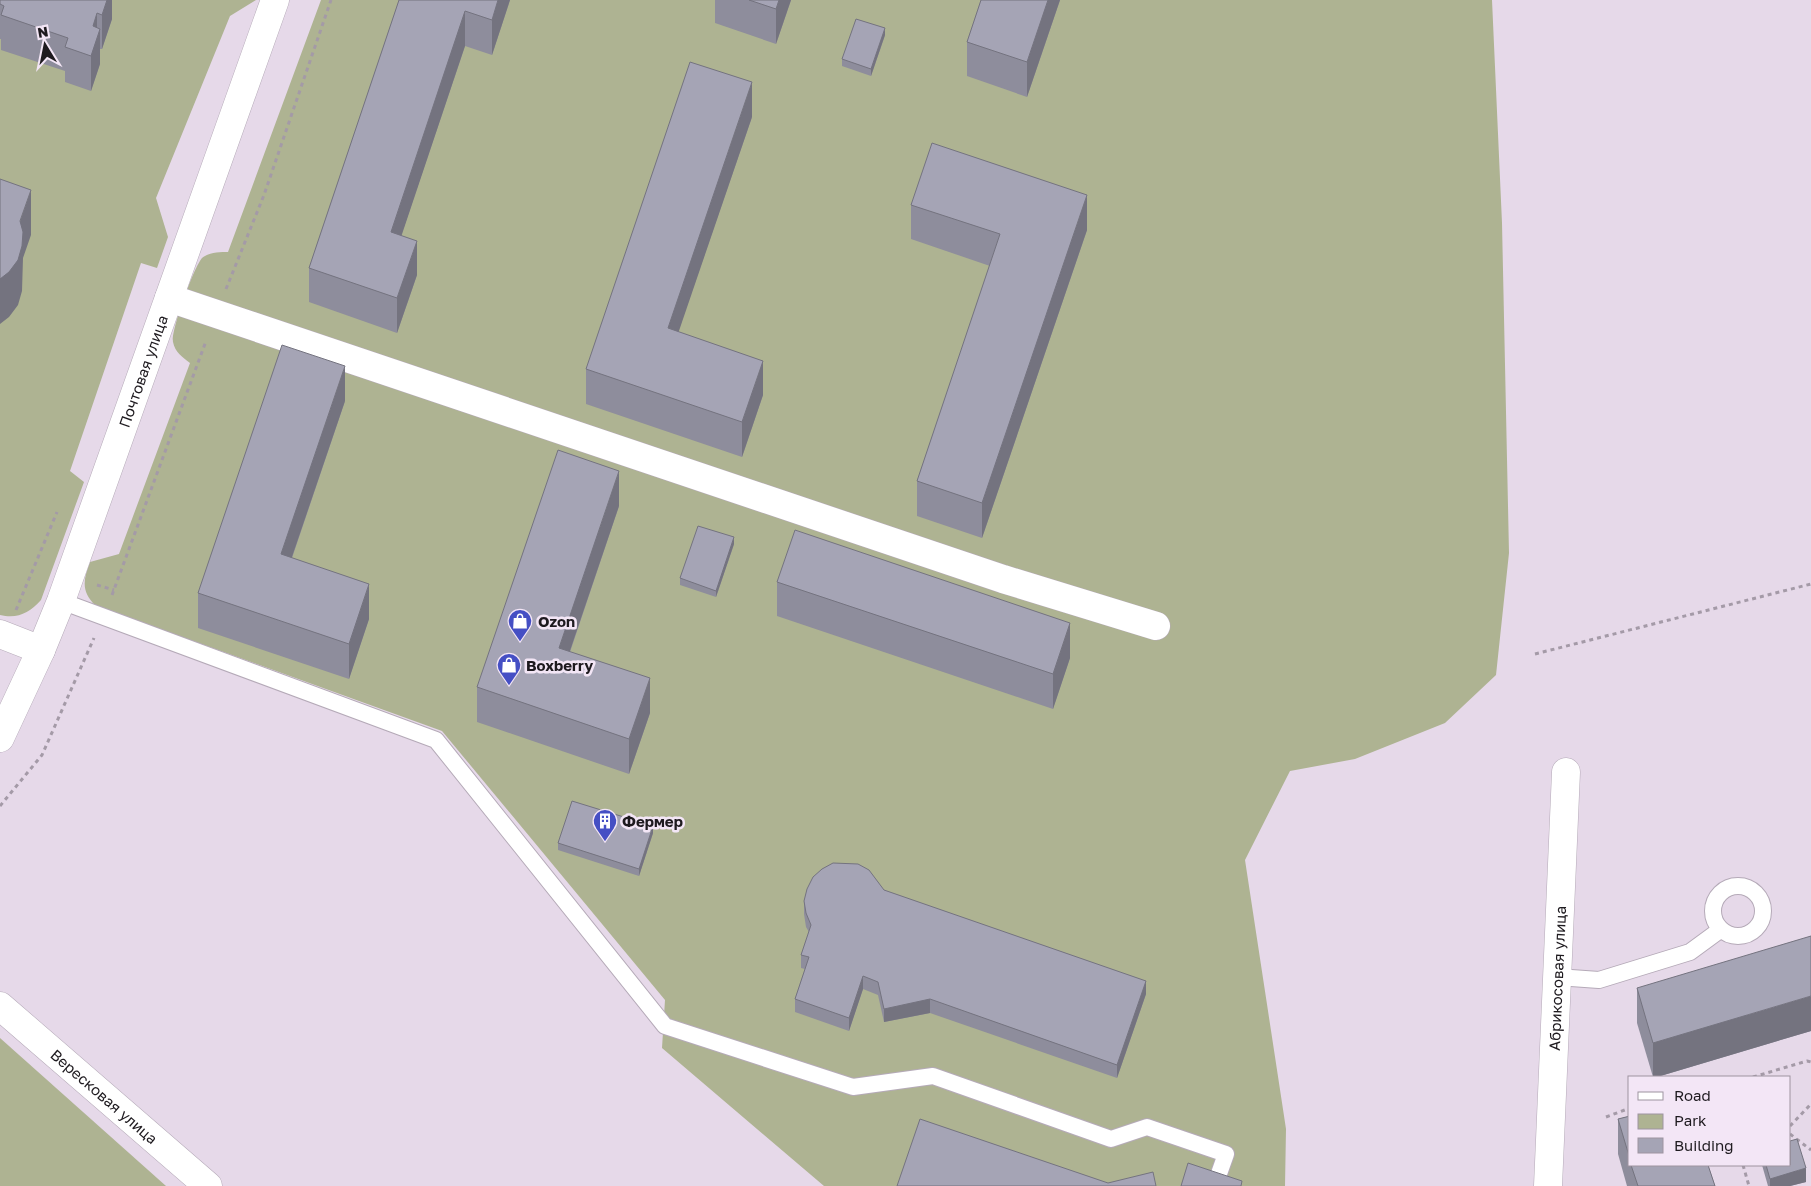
<svg xmlns="http://www.w3.org/2000/svg" width="1811" height="1186" font-family="'Golos Text',sans-serif">
<style>
.green{fill:#aeb392}
.lines{fill:none;stroke-linecap:round;stroke-linejoin:round}
.service-casing{stroke:#b5aab8;stroke-width:18}
.minor-casing{stroke:#b5aab8;stroke-width:29}
.tertiary-casing{stroke:#b5aab8;stroke-width:29}
.path{stroke:#a49aa7;stroke-width:3;stroke-dasharray:4 4;stroke-linecap:butt}
.service{stroke:#fff;stroke-width:16}
.minor{stroke:#fff;stroke-width:28}
.tertiary{stroke:#fff;stroke-width:28}
.wall{fill:#8e8d9c}
.shaded-wall{fill:#74737f}
.building{fill:#a5a4b5;stroke:#74737f}
.labels{text-anchor:middle;dominant-baseline:central;stroke-width:5;stroke-linejoin:round;paint-order:stroke}
.street-label{font-size:15px;fill:#1e1a1f;stroke:#f3e6f6}
.poi-label{font-size:15px;font-weight:bold;fill:#1e1a1f;stroke:#f3e6f6;text-anchor:start}
</style>
<rect width="100%" height="100%" fill="#e6d9e9"/>
<!-- green -->
<g class="green">
<path d="M0,0h256l-26,16 -74,182 12,39 -11,31 -16,-5 -71,208 14,11 -43,118c-12,13 -23,19 -41,15z"/>
<path d="M321,0h1171l10,223 7,330 -13,122 -51,48 -90,36 -65,12 -45,89 41,269 -1,57h-461l-162,-138 3,-48 -223,-269 -346,-125c-15,-14 -13,-26 -6,-44l29,-8 71,-191c-8,-6 -15,-11 -17,-21 -2,-12 21,-75 29,-84 7,-6 18,-6 26,-6z"/>
<polygon points="0,1038 166,1186 0,1186"/>
</g>
<g class="lines">
<!-- service casing -->
<g class="service-casing">
<g id="service">
<polyline points="61,601 436,740 665,1026 853,1087 933,1076 1111,1139 1147,1127 1226,1154 1215,1185"/>
<circle cx="1738" cy="911" r="25"/>
<polyline points="1557,977 1599,980 1690,952 1720,930"/>
</g>
</g>
<!-- minor casing -->
<g class="minor-casing">
<g id="minor">
<polyline points="169,298 1003,579 1156,626"/>
<polyline points="0,634 41,650"/>
<path id="s1" d="M1548,1186l18,-414"/>
</g>
</g>
<!-- tertiary casing -->
<g class="tertiary-casing">
<g id="tertiary">
<path id="s2" d="M0,738l41,-88 20,-49 214,-601"/>
<path id="s3" d="M0,1006l208,180"/>
</g>
</g>
<!-- path -->
<g class="path">
<polyline points="226,289 264,195 331,0"/>
<polyline points="97,585 114,590"/>
<polyline points="112,595 206,341"/>
<polyline points="16,610 57,512"/>
<polyline points="1535,654 1811,584"/>
<polyline points="0,806 42,755 94,638"/>
<polyline points="1753,1077 1807,1061 1811,1062"/>
<polyline points="1606,1117 1630,1108"/>
<polyline points="1790,1126 1811,1104"/>
<polyline points="1790,1134 1811,1150"/>
<polyline points="1743,1165 1749,1186"/>
</g>
<!-- service -->
<use href="#service" class="service"/>
<!-- minor -->
<use href="#minor" class="minor"/>
<!-- tertiary -->
<use href="#tertiary" class="tertiary"/>
</g>
<!-- wall -->
<g class="wall">
<polygon points="0,0 112,0 112,19 102,49 100,49 100,64 91,91 65,82 65,71 1,50 1,39 0,39"/>
<polygon points="399,0 510,0 492,55 465,46 401,236 417,275 397,333 309,302 309,268"/>
<polygon points="715,0 791,0 776,44 715,23"/>
<polygon points="981,0 1060,0 1027,97 967,76 967,42"/>
<polygon points="885,35 871,76 842,66 842,59"/>
<polygon points="752,117 678,332 763,395 742,457 586,404 586,369"/>
<polygon points="911,205 1087,230 982,538 917,516 917,481 990,266 911,239"/>
<polygon points="345,401 292,558 369,619 349,679 198,628 198,593"/>
<polygon points="619,506 570,652 650,713 629,774 477,722 477,687"/>
<polygon points="734,544 716,597 680,585 680,578"/>
<polygon points="777,582 1070,658 1053,709 777,616"/>
<polygon points="653,833 639,876 558,850 558,843"/>
<polygon points="884,890 1146,994 1117,1078 930,1013 884,1022 878,995 863,989 849,1031 795,1012 795,999 805,969 801,968 801,955 809,932 806,927 804,914 804,901"/>
<polygon points="1637,988 1811,1031 1657,1077 1653,1077 1637,1023"/>
<polygon points="1630,1116 1630,1165 1708,1165 1715,1186 1627,1186 1618,1154 1618,1119"/>
<polygon points="1762,1165 1790,1165 1806,1182 1790,1186 1768,1186"/>
</g>
<!-- shaded-wall -->
<g class="shaded-wall">
<polygon points="107,0 112,0 112,19 102,49 102,15"/>
<polygon points="498,0 510,0 492,55 492,20"/>
<polygon points="779,0 791,0 776,44 776,9"/>
<polygon points="1048,0 1060,0 1027,97 1027,62"/>
<polygon points="465,11 465,46 391,267 391,232"/>
<polygon points="97,13 97,38 100,29 100,64 91,91 91,56 93,26"/>
<polygon points="885,28 885,35 871,76 871,69"/>
<polygon points="752,82 752,117 668,363 668,328"/>
<polygon points="31,190 31,235 23,258 22,291 18,305 9,317 0,324 0,279"/>
<polygon points="1087,195 1087,230 982,538 982,503"/>
<polygon points="417,241 417,275 397,333 397,298"/>
<polygon points="763,361 763,395 742,457 742,422"/>
<polygon points="345,366 345,401 281,589 281,554"/>
<polygon points="619,471 619,506 559,683 559,648"/>
<polygon points="734,537 734,544 716,597 716,591"/>
<polygon points="369,584 369,619 349,679 349,644"/>
<polygon points="1070,623 1070,658 1053,709 1053,674"/>
<polygon points="650,678 650,713 629,774 629,739"/>
<polygon points="653,826 653,833 639,876 639,869"/>
<polygon points="863,976 863,989 849,1031 849,1018"/>
<polygon points="1146,981 1146,994 1117,1078 1117,1065"/>
<polygon points="1811,996 1811,1031 1657,1077 1653,1077 1653,1043"/>
<polygon points="930,999 930,1013 884,1022 884,1009"/>
<polygon points="1806,1168 1806,1182 1790,1186 1770,1186 1770,1179"/>
</g>
<!-- building -->
<g class="building">
<polygon points="0,0 107,0 102,15 97,13 93,26 100,29 91,56 65,47 68,38 1,15 4,6 0,4"/>
<polygon points="399,0 498,0 492,20 465,11 391,232 417,241 397,298 309,268"/>
<polygon points="749,0 779,0 776,9"/>
<polygon points="981,0 1048,0 1027,62 967,42"/>
<polygon points="856,19 885,28 871,69 842,59"/>
<polygon points="690,62 752,82 668,328 763,361 742,422 586,369"/>
<polygon points="932,143 1087,195 982,503 917,481 1000,234 911,205"/>
<polygon points="0,179 31,190 20,221 23,232 22,246 18,260 9,272 0,279"/>
<polygon points="282,345 345,366 281,554 369,584 349,644 198,593"/>
<polygon points="558,450 619,471 559,648 650,678 629,739 477,687"/>
<polygon points="698,526 734,537 716,591 680,578"/>
<polygon points="795,530 1070,623 1053,674 777,582"/>
<polygon points="572,801 653,826 639,869 558,843"/>
<polygon points="833,863 858,864 869,870 884,890 1146,981 1117,1065 930,999 884,1009 878,982 863,976 849,1018 795,999 809,957 801,955 811,925 806,913 804,901 807,889 813,877 822,869"/>
<polygon points="1811,936 1811,996 1653,1043 1637,988"/>
<polygon points="1630,1116 1630,1159 1618,1119"/>
<polygon points="920,1119 1108,1183 1153,1172 1156,1186 897,1186"/>
<polygon points="1797,1139 1806,1168 1770,1179 1766,1165 1790,1165 1790,1141"/>
<polygon points="1188,1163 1242,1181 1241,1186 1181,1186"/>
<polygon points="1631,1165 1708,1165 1715,1186 1638,1186"/>
</g>
<!-- icons -->
<defs>
<g id="shop-pin" transform="scale(1.25)"><path d="M0 17L-7.5 6A9.5 9.5 0 1 1 7.5 6Z" fill="#454fc4" stroke="#f3e6f6"/><path d="M-5-2.5h2.3a2.7 3.5 0 0 1 5.4 0H5L5.5 6h-11ZM-1.5-2.5h3a1.5 2.3 0 0 0-3 0Z" fill="#fff"/></g>
<g id="building-pin" transform="scale(1.25)"><path d="M0 17L-7.5 6A9.5 9.5 0 1 1 7.5 6Z" fill="#454fc4" stroke="#f3e6f6"/><path d="M-4-6H4V6H1V3H-1V6H-4ZM-2.5-4.3h1.7v1.8h-1.7ZM.8-4.3h1.7v1.8H.8ZM-2.5-1h1.7V.8h-1.7ZM.8-1h1.7V.8H.8Z" fill="#fff"/></g>
</defs>
<g fill-rule="evenodd">
<use href="#shop-pin" x="520" y="621"/>
<use href="#shop-pin" x="509" y="665"/>
<use href="#building-pin" x="605" y="821"/>
</g>
<g class="labels">
<!-- street labels -->
<g class="street-label">
<text stroke="none"><textPath href="#s2" startOffset="394">Почтовая улица</textPath></text>
<text stroke="none"><textPath href="#s1" startOffset="208">Абрикосовая улица</textPath></text>
<text stroke="none"><textPath href="#s3" startOffset="138">Вересковая улица</textPath></text>
</g>
<!-- poi labels -->
<g class="poi-label">
<text x="538" y="621">Ozon</text>
<text x="526" y="665">Boxberry</text>
<text x="622" y="821">Фермер</text>
</g>
</g>
<!-- legend -->
<rect x="1628" y="1076" width="162" height="90" fill="#f3e6f6" stroke="#9e94a0"/>
<rect x="1638" y="1092" width="25" height="8" fill="#ffffff" stroke="#9e94a0"/>
<text x="1674" y="1101" font-size="15" fill="#1e1a1f">Road</text>
<rect x="1638" y="1114" width="25" height="15" fill="#aeb392" stroke="#9e94a0"/>
<text x="1674" y="1126" font-size="15" fill="#1e1a1f">Park</text>
<rect x="1638" y="1138" width="25" height="15" fill="#a5a4b5" stroke="#9e94a0"/>
<text x="1674" y="1151" font-size="15" fill="#1e1a1f">Building</text>
<!-- north arrow -->
<g transform="translate(45 45) rotate(350)" stroke="#f3e6f6" stroke-width="4" paint-order="stroke">
<path d="M0-4L9 19L0 12L-9 19Z" fill="#1e1a1f"/>
<text y="-8" font-size="14" font-weight="bold" text-anchor="middle" fill="#1e1a1f">N</text>
</g>
</svg>
